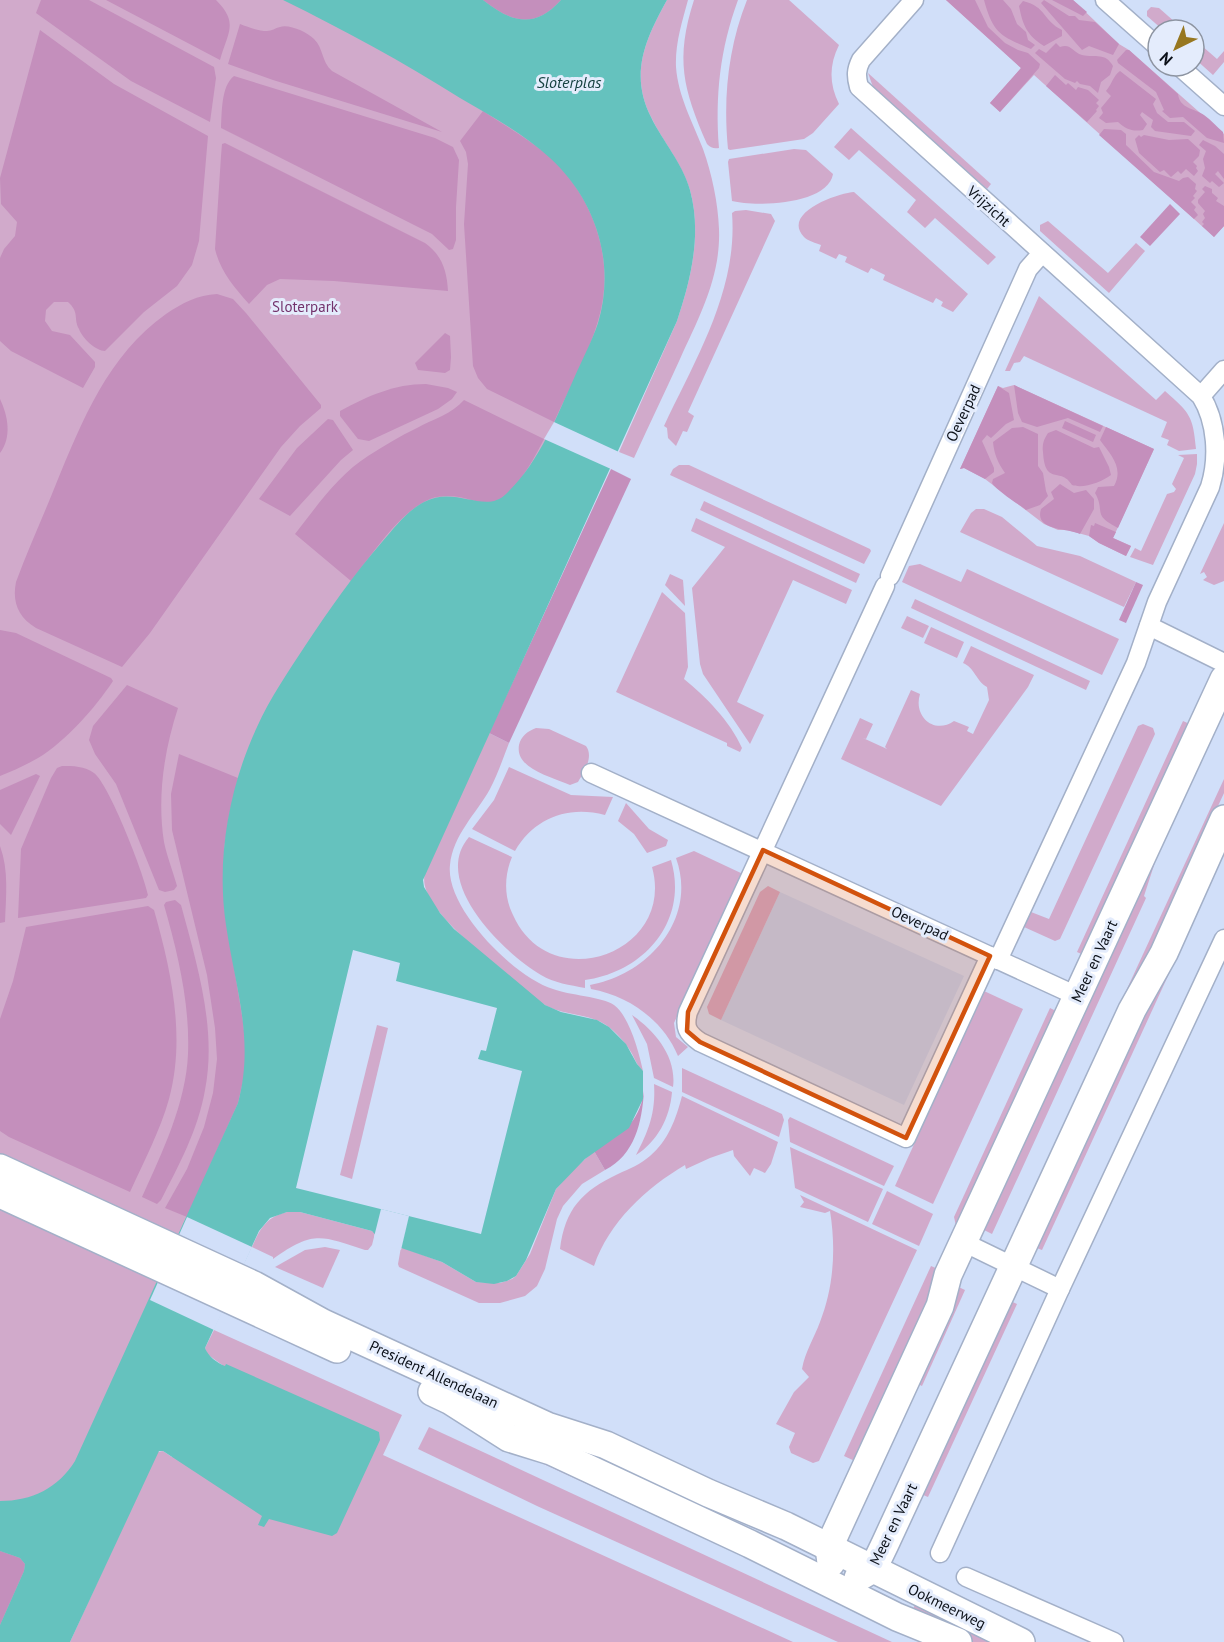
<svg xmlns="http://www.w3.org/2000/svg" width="1224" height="1642" font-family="'PT Sans',sans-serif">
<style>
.built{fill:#c2d4f4}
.green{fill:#d1aacb}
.forest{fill:#c48fbc}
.water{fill:#65c2be;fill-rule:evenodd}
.pier{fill:#d1dff9}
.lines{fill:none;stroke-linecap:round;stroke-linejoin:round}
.street-casing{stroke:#a3b0c8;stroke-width:21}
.secondary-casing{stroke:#a3b0c8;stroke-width:30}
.street{stroke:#fff;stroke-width:18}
.secondary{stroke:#fff;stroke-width:27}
.marked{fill:#d2520d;fill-opacity:0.2;stroke:#d2520d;stroke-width:4.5;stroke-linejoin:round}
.labels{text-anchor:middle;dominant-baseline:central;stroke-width:6;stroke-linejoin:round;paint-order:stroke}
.street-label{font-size:15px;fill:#0b1018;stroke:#e4ecfc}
.park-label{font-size:15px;fill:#73326c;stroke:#e4ecfc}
.water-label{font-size:16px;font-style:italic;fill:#164140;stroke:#e4ecfc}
</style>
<rect width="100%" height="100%" fill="#d1dff9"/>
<!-- built -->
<polygon class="built" points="780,892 964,976 904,1105 721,1020"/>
<!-- green -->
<g class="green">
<polygon points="0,0 621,0 633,325 17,1642 0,1642"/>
<path d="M667,0h21c-6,22 -13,44 -12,67 2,29 17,56 27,82 9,25 15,54 16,80 2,48 -20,88 -39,130 -15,33 -31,66 -46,99l-15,-6 58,-131c14,-42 25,-87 13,-131 -8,-27 -27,-48 -39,-73 -22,-43 -5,-79 16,-117z"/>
<path d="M694,0h44c-18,49 -23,96 -19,148 -5,1 -8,0 -12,-4 -24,-55 -32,-85 -13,-144z"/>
<path d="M747,0h42l50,45c-10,20 -10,39 0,59l-26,29 -9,6 -74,11 -2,-1c-5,-51 0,-101 19,-149z"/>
<polygon points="946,0 1073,0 1119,44 1129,50 1224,134 1224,226 1214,237 1034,75 1000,112 990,103 1021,68"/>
<polygon points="1151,7 1159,8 1184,30 1163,30 1147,16 1147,11"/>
<polygon points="1194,39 1217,59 1224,51 1224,62 1213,75 1194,58"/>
<polygon points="868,73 991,184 987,189 873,87"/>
<polygon points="851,128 996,257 988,265 935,218 925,228 907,212 916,200 859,150 849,160 834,147"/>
<path d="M794,149l12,1 27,24c-5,31 -78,33 -101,27l-4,-39 1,-3z"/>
<path d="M854,192l114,102 -15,18 -12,-6 2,-4 -7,-4 -3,5 -50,-23 2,-5 -14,-7 -3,5 -23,-11 2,-5 -8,-3 -3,5 -17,-8 2,-6c-5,-2 -13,-4 -17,-8 -23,-24 34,-44 50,-45z"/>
<path d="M746,210l25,4 4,7 -87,191 6,4 -7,16 -4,-1 -7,15 -8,-8 -1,-10 -3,-2c32,-68 74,-136 68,-213l3,-2z"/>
<polygon points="1048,221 1108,273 1136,243 1145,251 1109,293 1040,231 1040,225"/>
<path d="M1039,296l117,104 9,-9c25,22 28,25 31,58l-17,2 -12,-6 2,-5 -8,-3 6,-15 -143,-66 -4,6 -6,1 -4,8h-5z"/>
<polygon points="1014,385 1154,449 1113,538 1131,546 1126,556 1099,543 1089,536 1067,530 1058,530 1044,524 985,479 964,468 960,469 998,386 1003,388"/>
<polygon points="1197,454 1197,464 1195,474 1153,565 1130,557 1135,548 1141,551 1167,494 1174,492 1176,489 1172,484 1184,458 1178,455"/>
<polygon points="679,465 689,465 870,549 871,551 864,564 670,475 673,469"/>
<polygon points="704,501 860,574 856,583 700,510"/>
<polygon points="976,509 984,509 1002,517 1037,546 1080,556 1136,582 1124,607 960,532 971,513"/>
<polygon points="696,518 852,590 846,604 793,580 737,702 764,715 750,744 703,674 700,664 692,588 725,547 691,531"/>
<polygon points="1224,523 1224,581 1214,585 1203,580 1207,577 1204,572 1200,574"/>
<polygon points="920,564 961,582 967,569 1119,639 1102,675 902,582 909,566"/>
<polygon points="670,574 683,580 685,606 665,585"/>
<path d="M662,592l23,21 3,54 -4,12c22,18 46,42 58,69l-2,4 -13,-6v-3l-111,-51z"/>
<polygon points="915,599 1090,681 1086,690 911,608"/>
<polygon points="907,616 929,626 923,638 901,628"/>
<polygon points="931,627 964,642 957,658 924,643"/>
<path d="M971,646l63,29 -6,12 -87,119 -100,-47 19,-41 13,6 -7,15 -3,-1 24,11 -2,-2 26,-57 9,4c-7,22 14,41 34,27l15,6 -2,4 6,3 16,-34 -2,-13c-11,-6 -12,-19 -24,-24z"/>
<polygon points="1183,721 1196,727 1090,958 1077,952"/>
<polygon points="1143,724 1153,728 1155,734 1060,939 1055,941 1024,927 1031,912 1049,919 1138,726"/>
<path d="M536,728l13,1 37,17c8,11 -2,26 -8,36l-8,3 -5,-2c-16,-7 -50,-15 -46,-38 2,-9 9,-14 17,-17z"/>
<path d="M489,733l20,10c-6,15 -11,31 -19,46 -14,25 -37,46 -40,76 -5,43 64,112 103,124 15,6 50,8 61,16 16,12 25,48 29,66 -6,-5 -8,-12 -12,-19 -6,-10 -15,-20 -25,-27 -18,-12 -42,-9 -61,-20 -17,-10 -31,-25 -46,-38 -21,-17 -83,-64 -74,-94z"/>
<path d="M509,767l62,28 42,2 -8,18c-37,-10 -71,3 -90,36l-43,-22 22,-29z"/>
<polygon points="1224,779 1224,793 1170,910 1010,1242"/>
<polygon points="626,803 649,829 668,840 666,846 647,853 634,834 618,821"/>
<path d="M469,837l43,20c-8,19 -8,40 1,58 37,83 163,38 139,-48l19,-7c18,61 -27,112 -86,120v8c-15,-3 -31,-5 -44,-13 -37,-22 -111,-93 -72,-138z"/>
<polygon points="1224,838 1224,854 1042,1250 1029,1245"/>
<polygon points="1159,850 1144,896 1146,898 992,1234 984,1230"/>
<path d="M694,851l49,23 -69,149 2,14 12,10 -10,9c-15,-36 -49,-60 -87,-67l-1,-4c58,-10 108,-66 86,-127z"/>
<polygon points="768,886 780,892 721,1020 709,1014 707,1007 760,892"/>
<polygon points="984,991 1023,1009 933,1204 895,1186"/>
<polygon points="1050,1008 1064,1015 956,1226 954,1217"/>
<path d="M632,1015c23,16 45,42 41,72l-19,-9 -7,-34z"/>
<polygon points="377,1025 388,1028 352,1179 340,1175"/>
<polygon points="682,1068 782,1114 784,1120 779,1137 682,1092"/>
<path d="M654,1084l18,8c-2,26 -15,50 -36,63 12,-23 20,-42 18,-71z"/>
<path d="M682,1096l96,46 -7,22 -6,9 -11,-5 -4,8 -16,-20 -1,-6 -23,8 -24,11 -1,-4c-39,23 -76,57 -91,101l-34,-17c5,-40 22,-58 58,-75 11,-5 23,-10 32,-18 18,-15 26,-37 32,-60z"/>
<polygon points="790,1117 894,1166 884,1186 790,1142 788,1120"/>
<polygon points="790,1147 883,1189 868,1222 795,1188"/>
<polygon points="594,1151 605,1170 582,1184 563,1206 557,1219 545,1269 537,1286 525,1296 500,1303 479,1303 399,1267 398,1264 401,1247 442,1262 476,1282 500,1283 512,1279 516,1276 530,1254 556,1189 573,1170"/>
<polygon points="887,1191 933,1214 919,1246 872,1224"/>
<path d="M800,1195l117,55 -98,211 -6,2 -22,-10 -2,-6 6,-14 -19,-9 18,-32 15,-15 -7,-8c3,-17 12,-31 18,-47 14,-36 16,-74 10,-111l-5,2 -25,-6 4,-5z"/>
<path d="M287,1212h13l72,19 3,2 -3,12 -4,5h-3c-44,-14 -51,-20 -92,9v-2l-21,-10c8,-18 14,-30 35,-35z"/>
<polygon points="325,1247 340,1250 323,1288 275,1267 305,1250"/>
<polygon points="931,1266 945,1272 857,1462 844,1456"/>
<polygon points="952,1284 965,1290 922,1386 914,1382"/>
<polygon points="1004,1298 1017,1304 928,1497 916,1492"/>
<polygon points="214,1330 402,1415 383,1455 793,1642 70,1642 157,1452 163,1451 172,1457 225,1367 207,1354 205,1348"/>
<polygon points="429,1427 892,1642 838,1642 537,1506 418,1449"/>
<polygon points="506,1442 749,1554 747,1558 505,1446"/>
<polygon points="916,1601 999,1642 972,1642 911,1616"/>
</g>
<!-- forest -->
<g class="forest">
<polygon points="41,0 89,0 214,67 216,78 210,122 131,81 36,13"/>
<path d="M106,0h110c23,23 12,32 4,60z"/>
<path d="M483,0h78c-27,30 -50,22 -78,0z"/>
<polygon points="946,0 975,0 988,27 1005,43 1018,50 1028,53 1040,64 1039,68 1000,112 990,103 1021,68"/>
<path d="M984,0h19l8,9 6,15 9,8 2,8 7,5 -4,4c-31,-13 -38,-16 -47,-49z"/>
<polygon points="1044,0 1069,16 1075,16 1079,20 1095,22 1119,44 1113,55 1089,46 1082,50 1041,3"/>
<polygon points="1052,0 1073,0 1087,12 1083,16"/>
<path d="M1023,1c24,6 19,19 39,29v6l-18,10c-17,-11 -21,-20 -25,-40z"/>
<path d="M240,24c8,3 18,7 27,7 5,0 8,-3 13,-4 9,-3 27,5 34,12 10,10 7,22 18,32l110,61 -169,-52 -45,-16z"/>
<path d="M40,30l74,54 94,52 -9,105 -7,24 -15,21 -33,26 -39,39c-9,0 -23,-13 -26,-22 -6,-11 1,-16 -11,-27h-14l-8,8 -1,11 7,10 18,4 25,27v5l-12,21 -72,-37 -11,-10v-83l4,-9 11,-13 2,-14 -16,-18 -1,-26z"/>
<path d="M1056,43l4,4c11,-4 12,5 22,8 14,3 23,-3 31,11l-3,9 -9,7 -3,11 -8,-7 -10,-2 -3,-3 -2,2 -10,-4 -30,-26 4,-4 7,4z"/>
<path d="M1126,50h3l49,44c2,15 16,14 26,21 7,5 13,12 19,17l1,11 -17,-5 -24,-21 -13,1 -8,-7 2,-1 -8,-18 -38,-29 -1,-3z"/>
<path d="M1120,71l36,28 -3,5 4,9 11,9h16l11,9 -4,5 -36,-5 -4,-4 2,-7 -11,-8 -2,3 7,9 -4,6c-11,2 -17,-1 -25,-8l-12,1 -7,-5 4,-5 -2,-5 10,-12 -5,-5c6,-7 7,-15 14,-20z"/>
<polygon points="1055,75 1066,85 1068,83 1076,90 1078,87 1088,90 1099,100 1096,103 1099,106 1096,110 1097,111 1087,122 1046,86"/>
<path d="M234,76l201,62 18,9 6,13 -3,47v33l-3,9 -4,1 -17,-16 -211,-106c1,-16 0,-42 13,-52z"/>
<path d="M483,111c23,15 47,29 68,47 44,41 65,105 47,163 -10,35 -29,68 -44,101l-67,-33 -9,-11 -5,-12 -9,-142 4,-60 -2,-12 -6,-11z"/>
<polygon points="1104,129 1121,130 1126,134 1126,145 1154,172 1179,181 1183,178 1188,177 1196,184 1195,189 1197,191 1193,196 1195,198 1191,202 1196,207 1194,210 1198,215 1194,219 1099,135"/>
<polygon points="1139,135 1141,137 1144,135 1169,140 1188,139 1200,150 1199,156 1193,162 1197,166 1196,168 1198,171 1194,176 1186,169 1181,174 1178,171 1171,177 1164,170 1160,172 1139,153 1135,139"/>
<polygon points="1203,140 1215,146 1224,154 1224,179 1218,171 1215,174 1224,183 1219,187 1212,181 1210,183 1202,176 1205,168 1203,159 1206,151 1199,145"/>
<path d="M225,143l200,100c17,12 22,28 23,48l-114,-10 -54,-2 -13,6 -18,19c-15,-17 -29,-33 -34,-55l6,-93 1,-12z"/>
<polygon points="1205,186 1212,189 1212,193 1218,198 1216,201 1224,206 1224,226 1214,237 1202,226 1204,224 1202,222 1205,218 1203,214 1205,211 1198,203 1198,200 1205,192 1202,189"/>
<polygon points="1170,204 1180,214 1150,246 1140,237"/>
<path d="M217,294l16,5 13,14 75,92v3l-21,18 -19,21 -131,186 -28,34 -86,-39c-18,-11 -24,-26 -20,-46 12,-33 27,-65 40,-98 26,-63 52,-129 110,-170 16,-11 32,-19 51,-20z"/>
<polygon points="445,333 450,336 451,357 450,370 445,373 418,370 415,363"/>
<path d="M426,384l22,4 9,4 -5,7 -14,10 -69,32 -11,-2 -18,-23v-5c28,-15 54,-27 86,-27z"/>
<polygon points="1014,385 1103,426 1100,432 1068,418 1037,427 1022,422 1018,413"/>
<polygon points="998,386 1009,393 1014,420 1006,424 991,438 987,435 982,441 994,468 994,472 985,479 964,468 960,469"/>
<path d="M0,399c8,17 12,38 0,54z"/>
<path d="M464,400l80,39c-9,18 -30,58 -51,64 -7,2 -15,-2 -22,-3 -14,-4 -27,-6 -41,-1 -31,13 -58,56 -79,82l-56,-47c22,-28 43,-59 73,-78 16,-10 32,-20 49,-28 16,-9 35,-14 47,-28z"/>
<polygon points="328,419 333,420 353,450 341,460 290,516 259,499 297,448"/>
<polygon points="1065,421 1096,435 1093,442 1062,428"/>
<path d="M1023,427l15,7v32l5,7 3,18 2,5 -8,9 -14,5c-9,-7 -29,-19 -34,-27l1,-4 12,-6c-7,-10 -11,-19 -12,-31l19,-14z"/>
<path d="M1106,427l48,22 -36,79c-27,-14 -12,-16 -23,-35l3,-6 16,-1c10,-18 -3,-31 -14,-46z"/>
<path d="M1056,430l38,18 5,-1 10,20 2,8c-9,7 -28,14 -39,10 -11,-19 -27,2 -29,-33 -1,-8 1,-13 5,-19z"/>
<polygon points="611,469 631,479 509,743 489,733"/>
<path d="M1060,484l14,9 12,-3 8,9v10l-14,25c-13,-6 -46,-3 -39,-25l13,-10 -3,-7z"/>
<polygon points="1095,523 1116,532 1113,538 1131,546 1126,556 1099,543 1089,536 1091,525 1094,526"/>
<polygon points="1136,582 1143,585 1126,623 1119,620"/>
<path d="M0,630l16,3 95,45 2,3c-18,27 -47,60 -75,77 -12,7 -25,13 -38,18z"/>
<path d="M127,685l51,23c-14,43 -21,89 -14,134 3,15 9,29 13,44l-3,4 -9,2 -6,-2 -43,-106 -21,-30 -6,-14 4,-14z"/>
<polygon points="179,754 238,778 229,816 224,849 224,906 243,1022 246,1048 245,1072 238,1103 187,1217 165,1208 187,1169 204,1127 213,1093 217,1059 215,1028 207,975 172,830 171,794"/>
<path d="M62,766c11,0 23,0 32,7 15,11 50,101 54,122l-2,3 -128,20 3,-69 30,-71 6,-10z"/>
<polygon points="36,774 40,776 11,835 0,824 0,790"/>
<path d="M0,846c9,24 6,51 5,76l-5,1z"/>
<path d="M175,900l6,5c16,59 36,124 24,185 -7,40 -26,75 -44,110l-4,4 -15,-7c20,-44 44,-94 46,-143 2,-50 -10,-100 -24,-149l2,-3z"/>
<path d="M148,906l6,4c17,60 32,127 15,189 -9,32 -25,62 -39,93l-121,-55 -9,-6v-112l13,-38 13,-54z"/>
<path d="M644,1091c-2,31 -9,64 -39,79l-11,-19c26,-17 45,-26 50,-60z"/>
<polygon points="0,1551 20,1558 25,1564 24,1571 0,1625"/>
</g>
<!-- water -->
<path class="water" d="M283,0h200c28,22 51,30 78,0h106c-21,38 -38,74 -16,117 12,25 31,45 39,73 12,44 1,89 -13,131l-254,559 1,7 16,26 14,16 91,76 16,7 36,8 12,7 17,17 11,20 6,7v28l-14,29 -44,31 -29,30 -30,71 -10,16 -9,5 -13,3 -18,-2 -34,-20 -61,-21 -9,-10 -72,-19h-13l-17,6 -11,13 -54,117c3,8 12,15 20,18l1,-2 153,68 1,8 -43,93 -5,3 -63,-17 -5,8 -6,-2 4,-9 -99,-65h-4l-89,191h-70v-17l24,-54 1,-7 -5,-6 -20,-7v-50c32,0 58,-13 75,-40l163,-358c17,-63 -3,-116 -12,-178 -10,-66 3,-138 31,-198 13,-29 31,-55 48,-81 24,-36 49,-72 77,-104 13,-15 25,-31 42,-40 32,-17 61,13 82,-8 33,-31 51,-78 69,-118 8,-18 17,-35 23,-53 18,-60 -2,-123 -48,-165 -26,-24 -59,-42 -90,-60 -57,-36 -116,-68 -177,-98zM353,950l47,13 -4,18 101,27 -11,43 -5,-1 -3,9 44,12 -41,163 -185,-46z"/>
<!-- pier -->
<g class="pier">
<polygon points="554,422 619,452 611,469 544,439"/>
<polygon points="381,1209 409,1216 401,1250 380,1244 374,1237"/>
<polygon points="187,1217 252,1247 214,1330 150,1300"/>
</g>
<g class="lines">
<!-- street casing -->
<g class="street-casing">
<g id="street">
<path d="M914,0l-53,60c-5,10 -5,16 -2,27l342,309c16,26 18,62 9,91l-53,115 -21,61 -138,297"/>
<polyline points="1105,0 1158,47"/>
<polyline points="1179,66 1224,106"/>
<polyline points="1201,396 1224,370"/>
<polyline points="890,576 1028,269 1042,253"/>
<path d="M885,586l-197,426c-4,15 -1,21 12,30l206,96 84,-182"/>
<polyline points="1149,626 1224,663"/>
<polyline points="591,773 1077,996"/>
<polyline points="963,1242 1060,1289"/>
<polyline points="940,1553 1060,1289 1224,939"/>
<polyline points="966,1577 1114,1642"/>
</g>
</g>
<!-- secondary casing -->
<g class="secondary-casing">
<g id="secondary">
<polyline points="0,1168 254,1285 323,1323 547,1426 606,1445 708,1493 786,1526 1021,1642"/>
<polyline points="0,1194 337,1349"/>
<polyline points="432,1392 451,1401 509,1438 551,1451 750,1544 897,1617 958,1642"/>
<polyline points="831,1563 829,1547 940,1306 948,1275 1224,679"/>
<polyline points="858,1578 873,1569 885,1544 1132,1010 1164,953 1224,819"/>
</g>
</g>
<!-- street -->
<use href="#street" class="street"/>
<!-- secondary -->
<use href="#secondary" class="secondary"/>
</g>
<!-- marked area -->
<path class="marked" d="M763,850l227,106 -84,182 -206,-96 -13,-11 1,-19z"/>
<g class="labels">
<!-- street labels -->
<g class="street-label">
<text transform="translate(989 206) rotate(42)">Vrijzicht</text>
<text transform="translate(963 413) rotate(-65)">Oeverpad</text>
<text transform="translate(920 923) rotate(25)">Oeverpad</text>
<text transform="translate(1094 961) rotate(-65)">Meer en Vaart</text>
<text transform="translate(434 1374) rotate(25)">President Allendelaan</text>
<text transform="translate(893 1524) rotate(-64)">Meer en Vaart</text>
<text transform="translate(947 1606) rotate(26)">Ookmeerweg</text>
</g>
<!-- park labels -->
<g class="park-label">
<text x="305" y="306">Sloterpark</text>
</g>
<!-- water labels -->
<g class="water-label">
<text x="569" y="82">Sloterplas</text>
</g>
</g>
<!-- north arrow -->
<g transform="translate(1176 48) rotate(223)"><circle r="28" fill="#e4ecfc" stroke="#8d94a1" stroke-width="1.5"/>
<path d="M0-4.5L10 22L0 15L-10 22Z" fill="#977720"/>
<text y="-9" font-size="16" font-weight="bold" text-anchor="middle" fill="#0b1018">N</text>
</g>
</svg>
